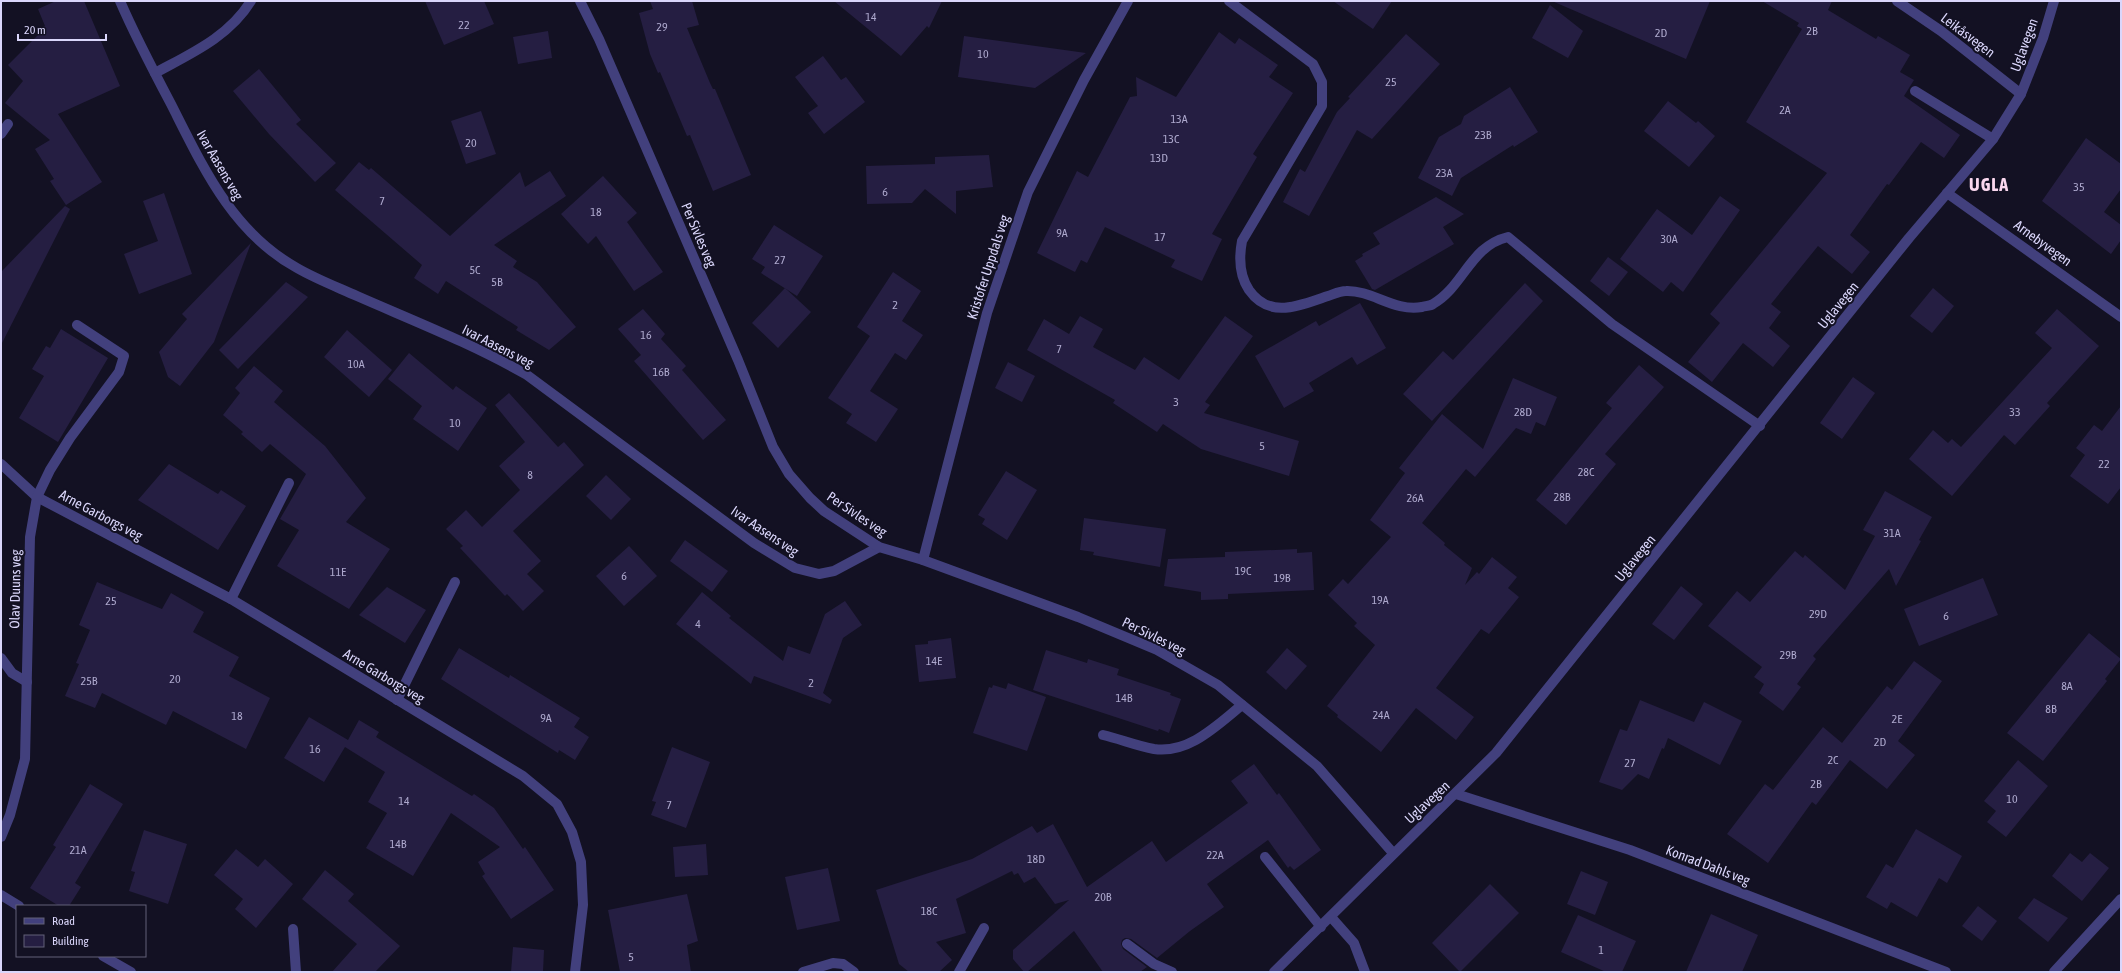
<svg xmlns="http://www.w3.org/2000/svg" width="2122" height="973" font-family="'Asap Condensed',sans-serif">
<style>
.building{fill:#251e42}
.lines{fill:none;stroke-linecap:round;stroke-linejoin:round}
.minor{stroke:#42407d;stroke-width:10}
.labels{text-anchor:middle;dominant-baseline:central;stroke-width:4;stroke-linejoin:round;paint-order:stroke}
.number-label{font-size:12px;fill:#ada8cd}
.street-label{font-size:14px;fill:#dad6fb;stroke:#131123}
.district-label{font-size:18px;font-weight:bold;letter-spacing:1px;fill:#fbd8ef;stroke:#131123}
</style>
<rect width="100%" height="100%" fill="#131123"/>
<!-- building -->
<g class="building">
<polygon points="56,1 84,1 120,86 58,114 102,182 66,205 50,181 54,179 35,149 50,140 5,103 23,81 8,65 44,29 43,27 45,26 38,9"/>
<polygon points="425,1 484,1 494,24 444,45"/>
<polygon points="650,1 692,1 699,25 687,28 710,83 713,89 715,89 751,175 713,191 690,135 687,136 660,72 658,73 650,54 639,13 653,9"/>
<polygon points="834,1 942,1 929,28 927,26 901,56"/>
<polygon points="1333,1 1392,1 1373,29"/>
<polygon points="1552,1 1710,1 1686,59"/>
<polygon points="1762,1 1832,1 1828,10 1876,39 1878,36 1910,55 1900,72 1914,80 1904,96 1960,135 1944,158 1921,142 1889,185 1887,184 1850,235 1870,252 1852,274 1818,246 1771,304 1781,312 1769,328 1790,346 1773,367 1743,343 1712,382 1688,362 1720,323 1710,314 1827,173 1746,122 1802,29 1797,26 1799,23"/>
<polygon points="1550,5 1583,31 1568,58 1532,38"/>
<polygon points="548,31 552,58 518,64 513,37"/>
<polygon points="1219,32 1235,44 1239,38 1278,65 1269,77 1293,93 1253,154 1257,157 1212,234 1222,239 1202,281 1171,267 1175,260 1105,227 1087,263 1081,260 1075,272 1037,253 1077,171 1088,177 1130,97 1137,96 1136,77 1176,97"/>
<polygon points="1406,34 1440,64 1372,139 1357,130 1309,216 1283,202 1300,169 1305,172 1337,112 1350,98 1348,97"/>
<polygon points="964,36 1086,53 1035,88 958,77"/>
<polygon points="823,56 841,80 846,77 865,102 824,134 808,113 818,106 795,77"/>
<polygon points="259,69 301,120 296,124 336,163 315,182 269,134 233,91"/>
<polygon points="1510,87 1538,132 1514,147 1513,145 1461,178 1452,196 1418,178 1439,137 1461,124 1464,116"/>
<polygon points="1668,101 1696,123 1698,121 1715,136 1689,167 1644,131"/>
<polygon points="481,111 496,154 466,164 451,121"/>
<polygon points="2086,138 2121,164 2121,189 2104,212 2121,225 2121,240 2111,254 2042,201"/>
<polygon points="989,155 993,187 956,191 956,214 925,189 912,203 867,204 866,166 935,164 935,157"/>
<polygon points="359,162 369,170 371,168 450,236 520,172 525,187 550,171 566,196 494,245 517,261 513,267 537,282 576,327 549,350 516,330 518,327 446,281 438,294 414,278 422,265 335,190"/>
<polygon points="603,176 637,213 627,222 663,272 634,291 596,236 588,244 561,214"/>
<polygon points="164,193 192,274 139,294 124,254 158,241 143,201"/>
<polygon points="1720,196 1740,210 1683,292 1671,282 1663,292 1620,259 1657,209 1692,235"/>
<polygon points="1436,197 1464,214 1443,227 1454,244 1375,290 1372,289 1355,261 1363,256 1362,254 1380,244 1373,233"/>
<polygon points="65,206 70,209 1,345 1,272"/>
<polygon points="774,225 823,256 797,296 761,273 765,267 752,259"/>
<polygon points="251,243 214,342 180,386 168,377 159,352 187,319 182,314"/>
<polygon points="1608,257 1628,272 1609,296 1590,281"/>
<polygon points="893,272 921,291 902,321 923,335 906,360 895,353 870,391 898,409 876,442 846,423 852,414 828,398 870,336 857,327"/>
<polygon points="286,282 308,297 238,369 219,350"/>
<polygon points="1525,283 1543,301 1432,421 1403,394 1443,351 1453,360"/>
<polygon points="785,288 811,312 778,348 752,323"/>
<polygon points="1933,288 1954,306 1932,333 1910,316"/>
<polygon points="1360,303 1386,348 1357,365 1352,357 1309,383 1314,391 1284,408 1255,356 1316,321 1319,326"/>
<polygon points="643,309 665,334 661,339 686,366 682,370 726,420 703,440 634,361 641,355 618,329"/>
<polygon points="2057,309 2099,346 2047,403 2050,406 2015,445 2004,435 1952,496 1909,459 1933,430 1948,443 1952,439 1961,447 2052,348 2035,333"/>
<polygon points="1080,316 1103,329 1093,347 1135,370 1144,357 1179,380 1225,316 1253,336 1205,402 1210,405 1204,413 1299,441 1289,476 1201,449 1163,424 1157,432 1113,403 1115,400 1027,350 1044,319 1069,334"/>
<polygon points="61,329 108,358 58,442 19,418 44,376 32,369 46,346 50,348"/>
<polygon points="347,330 392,370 369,397 324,357"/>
<polygon points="409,353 453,390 456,386 487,408 458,451 413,419 422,406 388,379"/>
<polygon points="1008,362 1035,376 1022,402 995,388"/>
<polygon points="1639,365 1664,387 1605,454 1616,464 1566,525 1536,500 1612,408 1606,403"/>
<polygon points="254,366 283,391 274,402 325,446 366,498 346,522 390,549 349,609 277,566 299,530 280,519 306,474 270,444 262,452 241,434 243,432 223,415 240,393 235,388"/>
<polygon points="1853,377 1875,393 1842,439 1820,423"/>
<polygon points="1513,378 1557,397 1545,426 1536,422 1531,434 1516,428 1475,477 1466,469 1422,523 1445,543 1444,545 1472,568 1465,585 1477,572 1479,574 1492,557 1517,577 1508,588 1519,597 1489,634 1481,629 1436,688 1474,717 1456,740 1416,708 1381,752 1337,717 1338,715 1327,706 1375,645 1354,626 1357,623 1328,595 1343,579 1348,584 1391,537 1370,520 1405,473 1399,468 1442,414 1483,449"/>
<polygon points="509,393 558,447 564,442 584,465 513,531 541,561 527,574 544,591 523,611 507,594 505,596 460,548 463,546 446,529 466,510 482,527 520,490 499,466 525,442 495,405"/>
<polygon points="2121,406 2121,487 2108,504 2070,476 2085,455 2076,448 2094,425 2102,431"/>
<polygon points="169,464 218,494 221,490 246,506 218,550 138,500"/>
<polygon points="1006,471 1037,490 1007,540 982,524 985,519 978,515"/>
<polygon points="606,475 631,499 611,520 586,496"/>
<polygon points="1885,491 1932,517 1919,540 1921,541 1896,586 1889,569 1813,656 1816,659 1797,684 1801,687 1783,711 1759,693 1764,684 1754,677 1762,667 1708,626 1737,591 1750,602 1795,551 1803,558 1805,555 1845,590 1875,536 1863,530"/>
<polygon points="1084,518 1166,529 1160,567 1093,555 1094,552 1080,550"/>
<polygon points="685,540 728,571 712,592 670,561"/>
<polygon points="629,546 657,576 624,606 596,576"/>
<polygon points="1297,549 1297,553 1312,552 1314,590 1228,594 1228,599 1201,600 1201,592 1164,586 1168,559 1225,557 1225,552"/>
<polygon points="1983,578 1998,615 1919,646 1904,609"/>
<polygon points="97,582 162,609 171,593 204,612 193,632 239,657 229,676 270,698 246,749 173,711 166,725 102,693 95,708 65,696 79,664 76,663 90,630 79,625"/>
<polygon points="1681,586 1703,604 1674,640 1652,624"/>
<polygon points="387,587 426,610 405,643 359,615"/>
<polygon points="702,592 731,616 729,618 783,661 788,646 810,654 825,614 845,601 862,625 843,638 823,693 832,700 830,704 754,676 751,684 676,624"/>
<polygon points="2089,633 2121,659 2105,679 2107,681 2043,761 2007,733"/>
<polygon points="951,638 956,678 919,682 915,645 928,644 928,641"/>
<polygon points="459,648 509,678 510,675 580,718 574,727 589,737 575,760 559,750 558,753 441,679"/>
<polygon points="1287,648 1307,666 1286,690 1266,672"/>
<polygon points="1046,650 1087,663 1088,659 1119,669 1117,675 1171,693 1170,695 1181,699 1169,733 1159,729 1158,731 1033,690"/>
<polygon points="1914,661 1942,681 1898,741 1915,755 1887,789 1850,760 1816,805 1812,802 1768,863 1727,834 1765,784 1773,790 1823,727 1842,743 1887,686 1892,690"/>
<polygon points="1008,683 1046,697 1027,751 973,733 989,687 992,688 993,685 1006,689"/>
<polygon points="1640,700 1694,722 1704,702 1742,721 1720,765 1668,738 1664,749 1662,748 1649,779 1638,774 1622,790 1599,782 1620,729 1627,731"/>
<polygon points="309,717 348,740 359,720 379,732 376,737 472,796 474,794 494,808 523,849 525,847 554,890 511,919 482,876 485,874 478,862 500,847 451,813 413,876 366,848 387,813 368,802 385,772 345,747 324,782 284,758"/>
<polygon points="672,747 710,762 686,828 651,815 656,802 652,801"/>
<polygon points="2018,760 2048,786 2006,837 1987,822 1996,811 1984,801"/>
<polygon points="1254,764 1277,795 1279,793 1321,850 1294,870 1290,866 1288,868 1268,840 1207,884 1224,907 1190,931 1157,958 1131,939 1125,938 1122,940 1121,944 1123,949 1147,967 1140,972 1103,972 1074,931 1027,972 1024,972 1013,959 1013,950 1069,900 1055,904 1035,877 1024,883 1018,873 1014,875 1012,871 956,899 966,933 936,942 952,960 939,972 909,972 899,964 876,890 972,859 1032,826 1037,833 1053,824 1087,887 1152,841 1166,862 1248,803 1231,781"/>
<polygon points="90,784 123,804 75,883 81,887 69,906 59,906 30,888 56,847 53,845"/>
<polygon points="1916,829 1962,856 1947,883 1939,878 1917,917 1891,902 1887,909 1866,897 1886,864 1893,868"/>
<polygon points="144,830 187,844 168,904 129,891 135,872 131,871"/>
<polygon points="706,844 708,875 675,877 673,847"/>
<polygon points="236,849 258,867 265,859 293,884 256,928 235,909 243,899 214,875"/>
<polygon points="2070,853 2082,862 2090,853 2109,868 2082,901 2052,876"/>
<polygon points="828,868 840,921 797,930 785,877"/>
<polygon points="325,870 354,894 348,901 400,946 375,972 332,972 357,944 302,899"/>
<polygon points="1581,871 1608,882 1595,915 1567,904"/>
<polygon points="1490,884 1519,913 1460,972 1432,943"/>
<polygon points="687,894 698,941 687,945 691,972 620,972 608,910"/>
<polygon points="2034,898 2068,918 2048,942 2018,918"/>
<polygon points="1978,906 1997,921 1982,941 1962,926"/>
<polygon points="1711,914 1758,935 1742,972 1686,972"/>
<polygon points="1578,915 1636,941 1622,972 1606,972 1561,952"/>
<polygon points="513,947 544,950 543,972 511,972"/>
</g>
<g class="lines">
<!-- minor -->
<g class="minor">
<path d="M120,1c15,35 33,69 51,103 32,63 61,128 126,164 19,11 40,19 60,28 57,25 116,48 170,79l227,168 41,25 24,6 15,-3 45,-24"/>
<polyline points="580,1 599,39 738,360 773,447 789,474 810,498 824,511 879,547 923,560 1078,617 1157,650 1218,685 1317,766 1393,853"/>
<path d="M1229,1l84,63 9,18v24l-80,135c-3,16 -3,34 7,49 21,30 51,15 79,6 6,-2 12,-5 18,-5 26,-1 48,21 76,16 3,-1 8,-1 11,-3 31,-18 37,-58 75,-67l104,87 148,102"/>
<polyline points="1897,1 1941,31 2021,94"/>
<path d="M155,73c35,-19 74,-36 96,-72"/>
<polyline points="1915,91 1993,139"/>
<polyline points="1,134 8,124"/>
<polyline points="1947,193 2121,317"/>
<polyline points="1,464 37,497 231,599 523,776 557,804 572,832 581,862 583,905 575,972"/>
<polyline points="923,560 987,313 1028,192 1084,80 1128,1"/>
<polyline points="231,599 289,483"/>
<polyline points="1,658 12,673 27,682"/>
<polyline points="397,700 455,582"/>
<path d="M1103,735c17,4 34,11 51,14 35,5 63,-24 88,-44"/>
<polyline points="1456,794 1630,850 1946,972"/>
<polyline points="1,837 10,815 25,759 30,537 37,497 50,470 70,438 119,372 124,356 77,325"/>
<polyline points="1265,857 1321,927"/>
<polyline points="1,895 19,906"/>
<polyline points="1331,917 1354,943 1365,972"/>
<polyline points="293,929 296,972"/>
<polyline points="1127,944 1154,964 1172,972"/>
<polyline points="103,956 131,972"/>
<polyline points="803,972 833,963 843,964 854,972"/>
<polyline points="959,972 984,928"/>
<polyline points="1274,972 1496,753 1909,238 1993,139 2021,94 2043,38 2054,1"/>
<polyline points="2054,972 2121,899"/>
</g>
</g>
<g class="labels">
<!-- number labels -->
<g class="number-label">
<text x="871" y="17">14</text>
<text x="464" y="25">22</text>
<text x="662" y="27">29</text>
<text x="1812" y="31">2B</text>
<text x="1661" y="33">2D</text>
<text x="983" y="54">10</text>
<text x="1391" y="82">25</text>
<text x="1785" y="110">2A</text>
<text x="1179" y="119">13A</text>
<text x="1483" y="135">23B</text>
<text x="1171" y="139">13C</text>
<text x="471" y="143">20</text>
<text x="1159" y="158">13D</text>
<text x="1444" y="173">23A</text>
<text x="2079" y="187">35</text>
<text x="885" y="192">6</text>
<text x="382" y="201">7</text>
<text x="596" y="212">18</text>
<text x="1062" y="233">9A</text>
<text x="1160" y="237">17</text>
<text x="1669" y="239">30A</text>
<text x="780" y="260">27</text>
<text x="475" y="270">5C</text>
<text x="497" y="282">5B</text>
<text x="895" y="305">2</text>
<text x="646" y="335">16</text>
<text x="1059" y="349">7</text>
<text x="356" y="364">10A</text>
<text x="661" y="372">16B</text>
<text x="1176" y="402">3</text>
<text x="1523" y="412">28D</text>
<text x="2015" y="412">33</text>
<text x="455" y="423">10</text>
<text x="1262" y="446">5</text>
<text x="2104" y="464">22</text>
<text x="1586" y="472">28C</text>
<text x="530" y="475">8</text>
<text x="1562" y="497">28B</text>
<text x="1415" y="498">26A</text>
<text x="1892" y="533">31A</text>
<text x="1243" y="571">19C</text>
<text x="338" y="572">11E</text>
<text x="624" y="576">6</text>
<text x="1282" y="578">19B</text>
<text x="1380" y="600">19A</text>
<text x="111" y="601">25</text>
<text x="1818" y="614">29D</text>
<text x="1946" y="616">6</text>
<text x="698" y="624">4</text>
<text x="1788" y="655">29B</text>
<text x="934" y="661">14E</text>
<text x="175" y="679">20</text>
<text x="89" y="681">25B</text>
<text x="811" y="683">2</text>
<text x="2067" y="686">8A</text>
<text x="1124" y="698">14B</text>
<text x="2051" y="709">8B</text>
<text x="1381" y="715">24A</text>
<text x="237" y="716">18</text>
<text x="546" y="718">9A</text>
<text x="1897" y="719">2E</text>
<text x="1880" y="742">2D</text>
<text x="315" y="749">16</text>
<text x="1833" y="760">2C</text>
<text x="1630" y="763">27</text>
<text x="1816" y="784">2B</text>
<text x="2012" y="799">10</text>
<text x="404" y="801">14</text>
<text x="669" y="805">7</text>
<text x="398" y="844">14B</text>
<text x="78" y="850">21A</text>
<text x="1215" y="855">22A</text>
<text x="1036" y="859">18D</text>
<text x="1103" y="897">20B</text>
<text x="929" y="911">18C</text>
<text x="1601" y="950">1</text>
<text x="631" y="957">5</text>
</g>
<!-- street labels -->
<g class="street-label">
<text transform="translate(1968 35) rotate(37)">Leikåsvegen</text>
<text transform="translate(2024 45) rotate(-70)">Uglavegen</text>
<text transform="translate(220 165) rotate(60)">Ivar Aasens veg</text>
<text transform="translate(699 235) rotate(67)">Per Sivles veg</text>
<text transform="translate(2043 243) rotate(36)">Arnebyvegen</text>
<text transform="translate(988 267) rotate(-72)">Kristofer Uppdals veg</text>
<text transform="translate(1838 305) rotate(-51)">Uglavegen</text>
<text transform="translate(498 346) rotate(27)">Ivar Aasens veg</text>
<text transform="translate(857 514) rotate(34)">Per Sivles veg</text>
<text transform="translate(101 515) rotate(28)">Arne Garborgs veg</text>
<text transform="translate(765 531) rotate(34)">Ivar Aasens veg</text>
<text transform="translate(1635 558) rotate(-51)">Uglavegen</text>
<text transform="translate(15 589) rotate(-89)">Olav Duuns veg</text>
<text transform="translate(1154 636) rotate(26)">Per Sivles veg</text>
<text transform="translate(384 676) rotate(31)">Arne Garborgs veg</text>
<text transform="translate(1427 802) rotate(-43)">Uglavegen</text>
<text transform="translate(1708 865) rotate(21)">Konrad Dahls veg</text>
</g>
<!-- district labels -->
<g class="district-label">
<text x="1989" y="184">UGLA</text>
</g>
</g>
<!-- border -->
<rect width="2122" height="973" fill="none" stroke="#dad6fb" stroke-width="4"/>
<!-- legend -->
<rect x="16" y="905" width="130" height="52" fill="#131123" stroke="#636079"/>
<rect x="24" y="918" width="20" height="6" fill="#42407d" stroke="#636079"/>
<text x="52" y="925" font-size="12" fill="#dad6fb">Road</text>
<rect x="24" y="935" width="20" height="12" fill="#251e42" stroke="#636079"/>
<text x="52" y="945" font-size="12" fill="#dad6fb">Building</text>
<!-- scale -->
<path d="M18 34v6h88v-6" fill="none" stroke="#dad6fb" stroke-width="2"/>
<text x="24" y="34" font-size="12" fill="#dad6fb" stroke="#131123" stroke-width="3" paint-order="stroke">20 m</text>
</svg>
